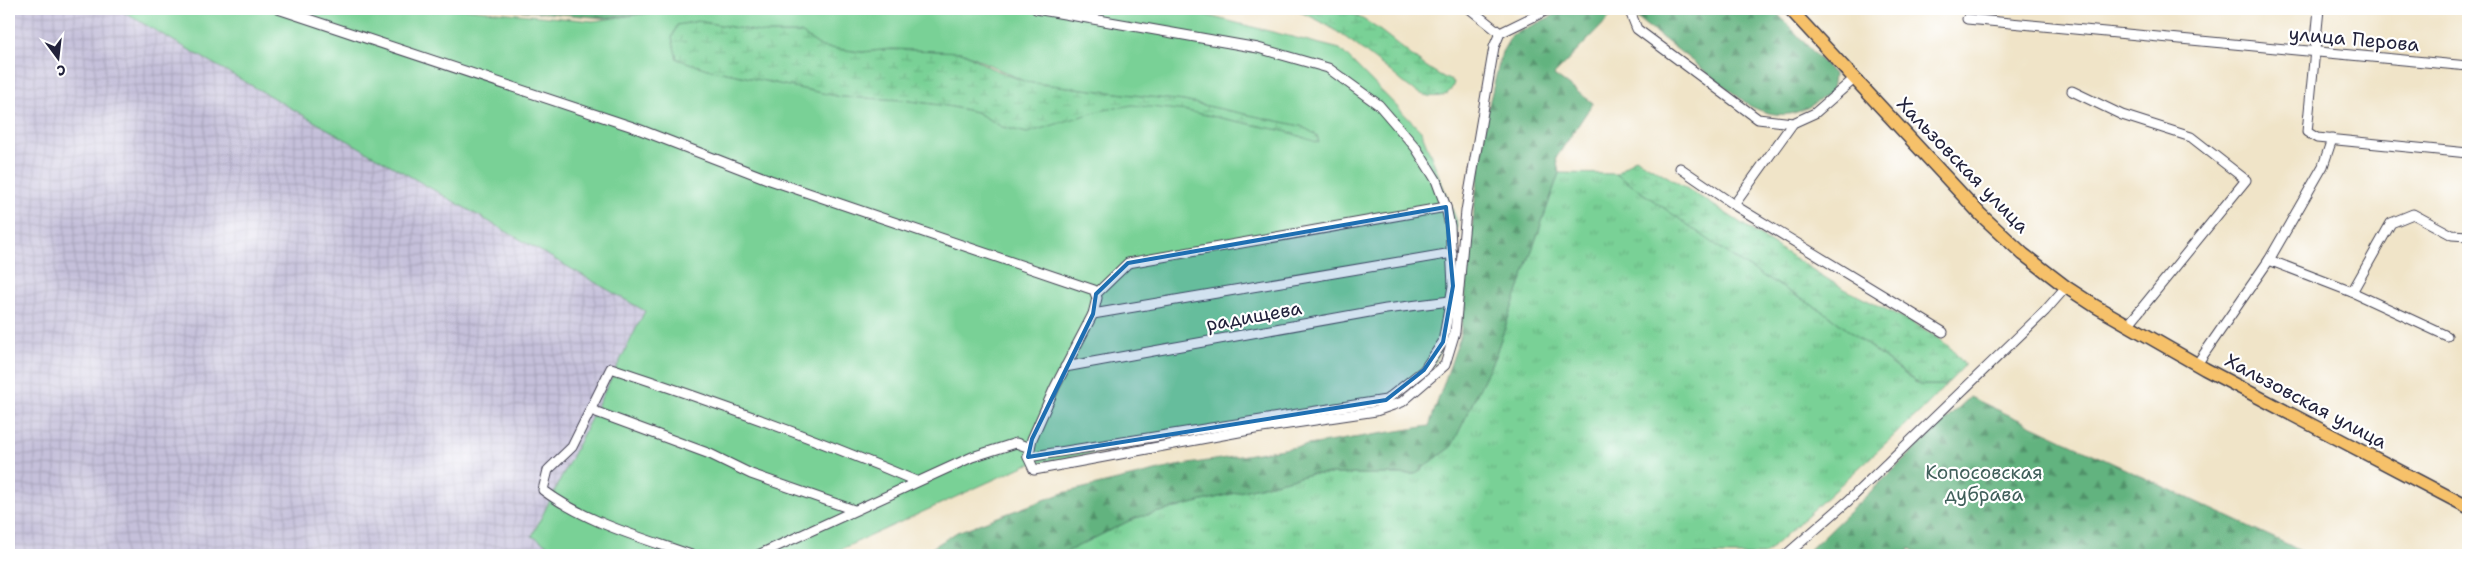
<svg xmlns="http://www.w3.org/2000/svg" width="2477" height="564" font-family="'Shantell Sans',sans-serif">
<style>
.industrial{fill:url(#industrial-grid)}
.grass{fill:url(#grass-tufts);stroke:#4e7a68}
.forest{fill:url(#forest-firs);stroke:#426a5d}
.wetland{fill:url(#wetland-marsh);stroke:#4e7a68}
.garden{fill:#79d196;stroke:#4e7a68;fill-rule:evenodd}
.lines{fill:none;stroke-linecap:round;stroke-linejoin:round}
.street-casing{stroke:#413f50;stroke-width:11}
.primary-casing{stroke:#413f50;stroke-width:15}
.street{stroke:#fff;stroke-width:9}
.primary{stroke:#f6c16b;stroke-width:12}
.marked{fill:#1f6fb2;fill-opacity:0.2;stroke:#1f6fb2;stroke-width:4;stroke-linejoin:round}
.labels{text-anchor:middle;dominant-baseline:central;stroke-width:4.5;stroke-linejoin:round;paint-order:stroke}
.street-label{font-size:19px;fill:#22223b;stroke:#fff}
.park-label{font-size:19px;fill:#405f5b;stroke:#fff}
</style>
<defs>
<pattern id="industrial-grid" width="8" height="8" patternUnits="userSpaceOnUse" patternTransform="scale(1.25)"><rect width="8" height="8" fill="#c5c0da"/><path d="M0 4h8M4 0v8" fill="none" stroke="#a9a5bc"/></pattern>
<pattern id="grass-tufts" width="24" height="20" patternUnits="userSpaceOnUse" patternTransform="scale(1.25)"><rect width="24" height="20" fill="#79d196"/><path d="M3 7l-1-3M5 7V3M7 7l1-3M15 17l-1-3M17 17v-4M19 17l1-3" fill="none" stroke="#68b382"/></pattern>
<pattern id="forest-firs" width="22" height="20" patternUnits="userSpaceOnUse" patternTransform="scale(1.25)"><rect width="22" height="20" fill="#62b37f"/><path d="M5 1l3.5 6h-7zM16 11l3.5 6h-7z" fill="#509169"/></pattern>
<pattern id="wetland-marsh" width="20" height="14" patternUnits="userSpaceOnUse" patternTransform="scale(1.25)"><rect width="20" height="14" fill="#79d196"/><path d="M1 5h8M5 5V1M11 12h8M15 12V8" fill="none" stroke="#68b382"/></pattern>
</defs>
<rect width="100%" height="100%" fill="#fff"/>
<filter id="ink" filterUnits="userSpaceOnUse"><feTurbulence type="fractalNoise" baseFrequency=".02" numOctaves="2"/><feDisplacementMap in="SourceGraphic" scale="10" xChannelSelector="R" yChannelSelector="G"/><feConvolveMatrix kernelMatrix="1 2 1 2 8 2 1 2 1" color-interpolation-filters="sRGB"/></filter>
<filter id="wash" filterUnits="userSpaceOnUse"><feTurbulence type="fractalNoise" baseFrequency=".0096" numOctaves="4" result="noise"/><feDisplacementMap in="SourceGraphic" scale="20" xChannelSelector="R" yChannelSelector="G"/><feGaussianBlur stdDeviation="1.12" result="paint"/><feColorMatrix in="noise" values="0 0 0 0 0 0 0 0 0 0 0 0 0 0 0 0 0 1.4 0 .05"/><feComposite in="paint" operator="in"/></filter>
<g filter="url(#wash)">
<rect width="100%" height="100%" fill="#f0e4c8"/>
<!-- industrial -->
<polygon class="industrial" points="9,9 118,9 646,311 532,535 565,555 9,555"/>
<!-- grass -->
<polygon class="grass" points="1559,173 1616,174 1743,264 1827,314 1919,385 1946,385 1923,409 1764,555 1060,555 1135,518 1311,474 1415,474 1452,446 1495,356"/>
<!-- forest -->
<g class="forest">
<polygon points="503,9 683,9 605,18"/>
<path d="M1567,9h206l61,65 -2,17c-29,22 -47,32 -82,15l-112,-87 -26,-4 -58,60 39,28 -37,55 3,15 -64,183 -43,90 -37,28h-104l-176,44 -75,37h-139l36,-23 106,-39 113,-27 253,-40 31,-89 16,-145 13,-88 13,-52 10,-17z"/>
<polygon points="1970,397 2289,545 2308,555 1920,555 1909,548 1908,555 1804,555"/>
</g>
<!-- wetland -->
<g class="wetland">
<path d="M1290,9c15,0 36,-4 50,0 44,14 72,56 114,73 -3,13 -12,16 -26,14 -16,-3 -29,-18 -41,-27 -29,-22 -62,-51 -97,-60z"/>
<polygon points="698,21 766,33 801,33 822,47 862,52 892,49 962,52 991,68 1026,82 1184,101 1301,126 1317,135 1319,144 1288,132 1187,111 1057,126 1027,133 1002,127 976,112 947,106 902,100 841,97 707,69 677,59 672,38 677,25"/>
<path d="M1635,158c69,38 132,84 199,125 37,22 80,35 113,62 7,5 12,14 18,20l-19,20h-26l-93,-71 -84,-50 -127,-90z"/>
</g>
<!-- garden -->
<path class="garden" d="M118,9h347l128,12 85,-12h499l12,2 151,38 81,82 36,90 1,75 -9,40 -20,37 -36,29 -367,63 -198,90h-263l-33,-19 113,-225zM698,21l68,12h35l21,14 40,5 30,-3 70,3 64,30 158,19 117,25 16,9 2,8 -31,-11 -101,-21 -55,-6 -33,6 -72,22 -25,-6 -26,-15 -29,-6 -45,-6 -61,-3 -134,-28 -30,-10 -5,-21 5,-13z"/>
</g>
<g filter="url(#ink)">
<g class="lines">
<!-- street casing -->
<g class="street-casing">
<g id="street">
<polyline points="278,9 633,127 770,180 1094,290 1097,298 1093,314 1055,387 1032,439 1028,457 1034,470 1255,429 1376,411 1402,402 1445,365 1455,332 1466,211 1494,47 1500,33 1549,9"/>
<polyline points="1470,9 1500,33"/>
<polyline points="1629,9 1637,29 1758,119 1793,123"/>
<polyline points="2319,9 2307,132 2317,138 2468,153"/>
<polyline points="1967,19 2468,66"/>
<polyline points="2072,91 2122,115 2191,137 2246,180 2128,325"/>
<polyline points="1680,168 1734,205 1943,332"/>
<polyline points="1734,205 1793,123 1815,113 1854,79"/>
<polyline points="2269,260 2352,292 2447,336"/>
<polyline points="2352,292 2391,223 2413,214 2452,235 2468,236"/>
<polyline points="1096,294 1128,263 1446,207"/>
<polyline points="1093,314 1452,253"/>
<polyline points="2197,364 2269,260 2323,166 2332,139"/>
<polyline points="1065,367 1386,309 1450,301"/>
<polyline points="591,410 710,454 751,474 854,510"/>
<polyline points="1028,457 1386,400 1424,370 1443,342 1453,286 1450,226 1446,207 1436,180 1416,148 1379,105 1328,68 1258,48 1036,9"/>
<path d="M691,555c-51,-18 -104,-32 -148,-65l5,-20 24,-23 39,-79c103,34 206,71 305,113"/>
<polyline points="758,555 972,457 1016,443 1030,448"/>
<polyline points="1786,555 1848,501 2045,311 2066,287"/>
</g>
</g>
<!-- primary casing -->
<g class="primary-casing">
<polyline id="primary" points="1790,9 1981,215 2023,254 2066,287 2095,306 2205,369 2468,507"/>
</g>
<!-- street -->
<use href="#street" class="street"/>
<!-- primary -->
<use href="#primary" class="primary"/>
</g>
</g>
<!-- marked area -->
<path class="marked" d="M1446,207l7,79 -10,56 -19,28 -38,30 -358,57 4,-18 61,-125 3,-20 32,-31z"/>
<g class="labels">
<!-- street labels -->
<g class="street-label">
<text transform="translate(2354 39) rotate(5)">улица Перова</text>
<text transform="translate(1963 165) rotate(46)">Хальзовская улица</text>
<text transform="translate(1254 316) rotate(-10)">радищева</text>
<text transform="translate(2306 401) rotate(28)">Хальзовская улица</text>
</g>
<!-- park labels -->
<g class="park-label">
<text x="1984" y="472">Копосовская<tspan x="1984" dy="22">дубрава</tspan></text>
</g>
</g>
<!-- margin -->
<rect width="2477" height="564" fill="none" stroke="#fff" stroke-width="30"/>
<!-- north arrow -->
<g transform="translate(58 58) rotate(165)" stroke="#ffffff" stroke-width="4" paint-order="stroke">
<path d="M0-4L9 19L0 12L-9 19Z" fill="#22223b"/>
<text y="-8" font-size="14" font-weight="bold" text-anchor="middle" fill="#22223b">С</text>
</g>
</svg>
